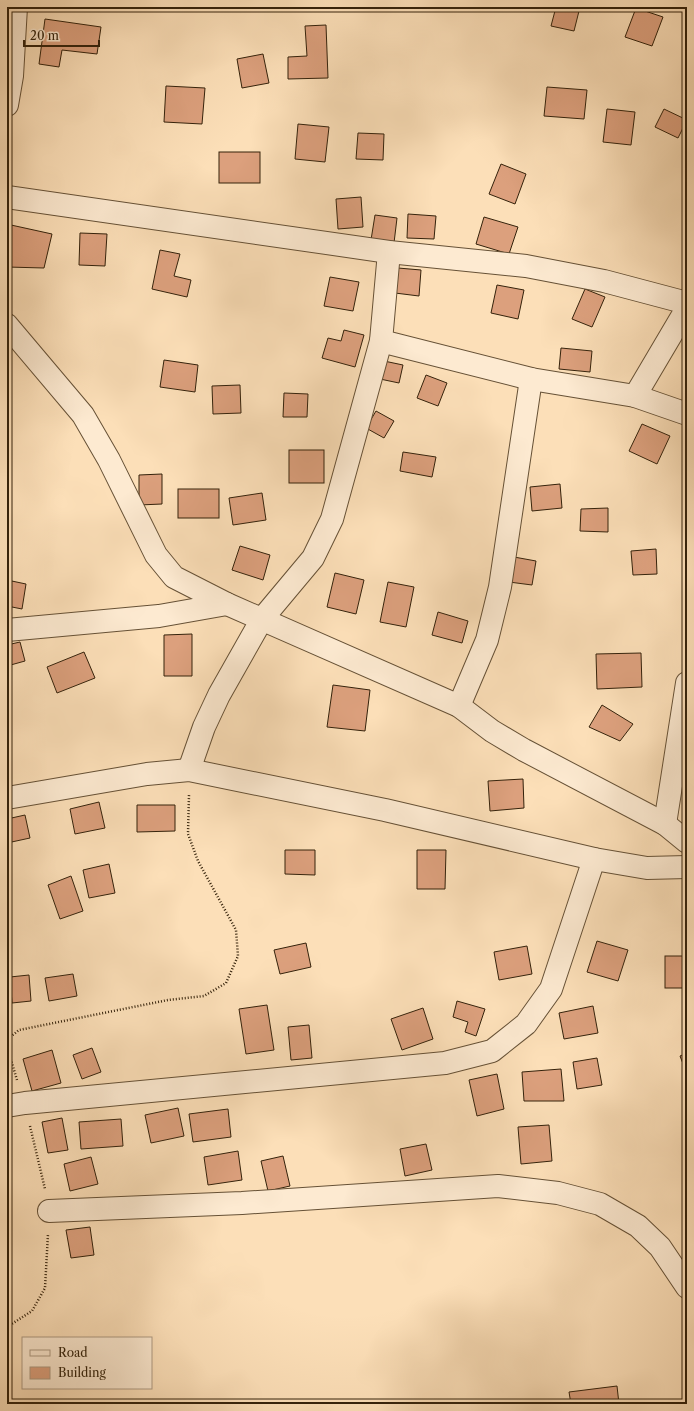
<svg xmlns="http://www.w3.org/2000/svg" width="694" height="1411" font-family="'Libre Caslon Text',serif">
<style>
.building{fill:#dca07d;stroke:#34220b}
.lines{fill:none;stroke-linecap:round;stroke-linejoin:round}
.street-casing{stroke:#665136;stroke-width:24}
.path{stroke:#34220b;stroke-width:2.5;stroke-dasharray:1 2;stroke-linecap:butt}
.street{stroke:#fdead1;stroke-width:22}
</style>
<rect width="100%" height="100%" fill="#fcdfb8"/>
<filter id="stains"><feTurbulence type="fractalNoise" baseFrequency=".005" numOctaves="4"/><feColorMatrix values="0 0 0 0 .2 0 0 0 0 .09 0 0 0 0 .02 0 0 0 .5 -.17"/></filter>
<radialGradient id="worn" r=".72"><stop offset=".6" stop-color="#630" stop-opacity="0"/><stop offset="1" stop-color="#630" stop-opacity=".3"/></radialGradient>
<!-- building -->
<g class="building">
<polygon points="556,7 580,7 574,31 551,26"/>
<polygon points="636,8 663,17 652,46 625,37"/>
<polygon points="45,19 101,27 97,54 62,50 59,67 39,64"/>
<polygon points="326,25 328,78 288,79 288,57 307,56 305,26"/>
<polygon points="263,54 269,83 242,88 237,59"/>
<polygon points="166,86 205,88 202,124 164,122"/>
<polygon points="547,87 587,90 584,119 544,116"/>
<polygon points="607,109 635,112 631,145 603,142"/>
<polygon points="664,109 687,120 678,138 655,127"/>
<polygon points="298,124 329,127 325,162 295,159"/>
<polygon points="358,133 384,134 383,160 356,159"/>
<rect x="219" y="152" width="41" height="31"/>
<polygon points="501,164 526,174 515,204 489,194"/>
<polygon points="361,197 363,227 338,229 336,199"/>
<polygon points="408,214 436,216 434,239 407,238"/>
<polygon points="375,215 397,218 394,243 371,240"/>
<polygon points="484,217 518,227 509,254 476,244"/>
<polygon points="11,225 52,234 44,268 7,267 7,241"/>
<polygon points="80,233 107,234 105,266 79,265"/>
<polygon points="160,250 180,254 174,276 191,280 187,297 152,289"/>
<polygon points="398,268 421,270 419,296 395,293"/>
<polygon points="330,277 359,282 353,311 324,306"/>
<polygon points="497,285 524,290 518,319 491,313"/>
<polygon points="585,289 605,297 592,327 572,319"/>
<polygon points="344,330 364,335 355,367 322,358 328,338 341,341"/>
<polygon points="561,348 592,351 590,372 559,369"/>
<polygon points="164,360 198,365 195,392 160,387"/>
<polygon points="384,361 403,365 399,383 380,379"/>
<polygon points="426,375 447,383 438,406 417,398"/>
<polygon points="240,385 241,413 213,414 212,386"/>
<polygon points="284,393 308,394 307,417 283,417"/>
<polygon points="376,411 394,421 384,438 366,428"/>
<polygon points="642,424 670,436 657,464 629,451"/>
<rect x="289" y="450" width="35" height="33"/>
<polygon points="403,452 436,457 432,477 400,471"/>
<polygon points="162,474 162,504 139,505 139,475"/>
<polygon points="560,484 562,508 532,511 530,487"/>
<rect x="178" y="489" width="41" height="29"/>
<polygon points="262,493 266,520 233,525 229,498"/>
<polygon points="608,508 608,532 580,531 581,509"/>
<polygon points="240,546 270,555 263,580 232,570"/>
<polygon points="656,549 657,574 633,575 631,551"/>
<polygon points="514,557 536,561 532,585 509,582"/>
<polygon points="335,573 364,580 356,614 327,607"/>
<polygon points="7,580 26,584 22,609 7,606"/>
<polygon points="388,582 414,587 406,627 380,622"/>
<polygon points="438,612 468,621 462,643 432,635"/>
<polygon points="192,634 192,676 164,676 164,635"/>
<polygon points="20,642 25,661 7,666 7,645"/>
<polygon points="84,652 95,678 57,693 47,667"/>
<polygon points="641,653 642,687 597,689 596,654"/>
<polygon points="333,685 370,690 365,731 327,727"/>
<polygon points="602,705 633,724 620,741 589,727"/>
<polygon points="523,779 524,808 490,811 488,781"/>
<polygon points="99,802 105,828 75,834 70,809"/>
<polygon points="137,805 175,805 175,831 137,832"/>
<polygon points="25,815 30,838 7,843 7,819"/>
<polygon points="285,850 315,850 315,875 285,874"/>
<polygon points="417,850 446,850 445,889 417,889"/>
<polygon points="109,864 115,893 89,898 83,870"/>
<polygon points="71,876 83,911 60,919 48,885"/>
<polygon points="597,941 628,950 618,981 587,972"/>
<polygon points="306,943 311,967 280,974 274,950"/>
<polygon points="527,946 532,974 499,980 494,952"/>
<rect x="665" y="956" width="22" height="32"/>
<polygon points="73,974 77,996 49,1001 45,978"/>
<polygon points="29,975 31,1001 12,1003 10,977"/>
<polygon points="457,1001 485,1009 476,1036 465,1032 468,1022 453,1017"/>
<polygon points="267,1005 274,1050 246,1054 239,1009"/>
<polygon points="593,1006 598,1033 564,1039 559,1013"/>
<polygon points="423,1008 433,1039 402,1050 391,1019"/>
<polygon points="309,1025 312,1058 291,1060 288,1027"/>
<polygon points="92,1048 101,1072 82,1079 73,1055"/>
<polygon points="52,1050 61,1083 32,1091 23,1059"/>
<polygon points="687,1053 687,1074 680,1056"/>
<polygon points="597,1058 602,1085 577,1089 573,1062"/>
<polygon points="561,1069 564,1101 524,1101 522,1072"/>
<polygon points="497,1074 504,1109 477,1116 469,1080"/>
<polygon points="178,1108 184,1136 151,1143 145,1115"/>
<polygon points="228,1109 231,1137 193,1142 189,1114"/>
<polygon points="62,1118 68,1150 48,1153 42,1122"/>
<polygon points="121,1119 123,1146 81,1149 79,1122"/>
<polygon points="549,1125 552,1161 521,1164 518,1127"/>
<polygon points="426,1144 432,1170 405,1176 400,1149"/>
<polygon points="238,1151 242,1180 208,1185 204,1157"/>
<polygon points="283,1156 290,1186 268,1191 261,1161"/>
<polygon points="91,1157 98,1184 70,1191 64,1164"/>
<polygon points="90,1227 94,1255 71,1258 66,1230"/>
<polygon points="617,1386 619,1404 571,1404 569,1392"/>
</g>
<g class="lines">
<!-- street casing -->
<g class="street-casing">
<g id="street">
<polyline points="7,105 12,76 16,7"/>
<polyline points="7,197 389,252 526,266 604,281 687,303"/>
<polyline points="7,325 83,415 109,460 156,555 174,577 227,604 459,706 492,731 524,750 665,824 687,842"/>
<polyline points="381,341 531,379 635,396 687,414"/>
<polyline points="635,396 687,308"/>
<polyline points="7,630 159,616 227,604"/>
<polyline points="459,706 487,640 500,587 531,379"/>
<polyline points="189,770 204,727 219,695 262,619 313,558 332,519 381,341 389,252"/>
<polyline points="7,798 147,774 189,770 385,810 594,859 647,868 687,867"/>
<polyline points="665,824 687,683"/>
<polyline points="7,1106 25,1103 445,1063 492,1051 526,1024 551,989 594,859"/>
<polyline points="49,1211 242,1203 498,1186 558,1193 600,1204 638,1226 660,1247 687,1287"/>
</g>
</g>
<!-- path -->
<g class="path">
<polyline points="17,1080 8,1050 9,1038 19,1030 168,1000 204,996 226,983 238,956 236,930 198,861 188,834 189,795"/>
<polyline points="30,1126 45,1189"/>
<polyline points="7,1327 32,1311 45,1288 48,1234"/>
</g>
<!-- street -->
<use href="#street" class="street"/>
</g>
<!-- margin -->
<rect width="694" height="1411" fill="none" stroke="#fcdfb8" stroke-width="24"/>
<rect x="8" y="8" width="678" height="1395" fill="none" stroke="#34220b" stroke-width="2"/>
<rect x="12" y="12" width="670" height="1387" fill="none" stroke="#34220b"/>
<!-- legend -->
<rect x="22" y="1337" width="130" height="52" fill="#fdead1" stroke="#ad9a82"/>
<rect x="30" y="1350" width="20" height="6" fill="#fdead1" stroke="#ad9a82"/>
<text x="58" y="1357" font-size="12" fill="#34220b">Road</text>
<rect x="30" y="1367" width="20" height="12" fill="#dca07d" stroke="#ad9a82"/>
<text x="58" y="1377" font-size="12" fill="#34220b">Building</text>
<!-- scale -->
<path d="M24 40v6h75v-6" fill="none" stroke="#34220b" stroke-width="2"/>
<text x="30" y="40" font-size="12" fill="#34220b" stroke="#fdead1" stroke-width="3" paint-order="stroke">20 m</text>
<rect width="100%" height="100%" filter="url(#stains)"/>
<rect width="100%" height="100%" fill="url(#worn)"/>
</svg>
